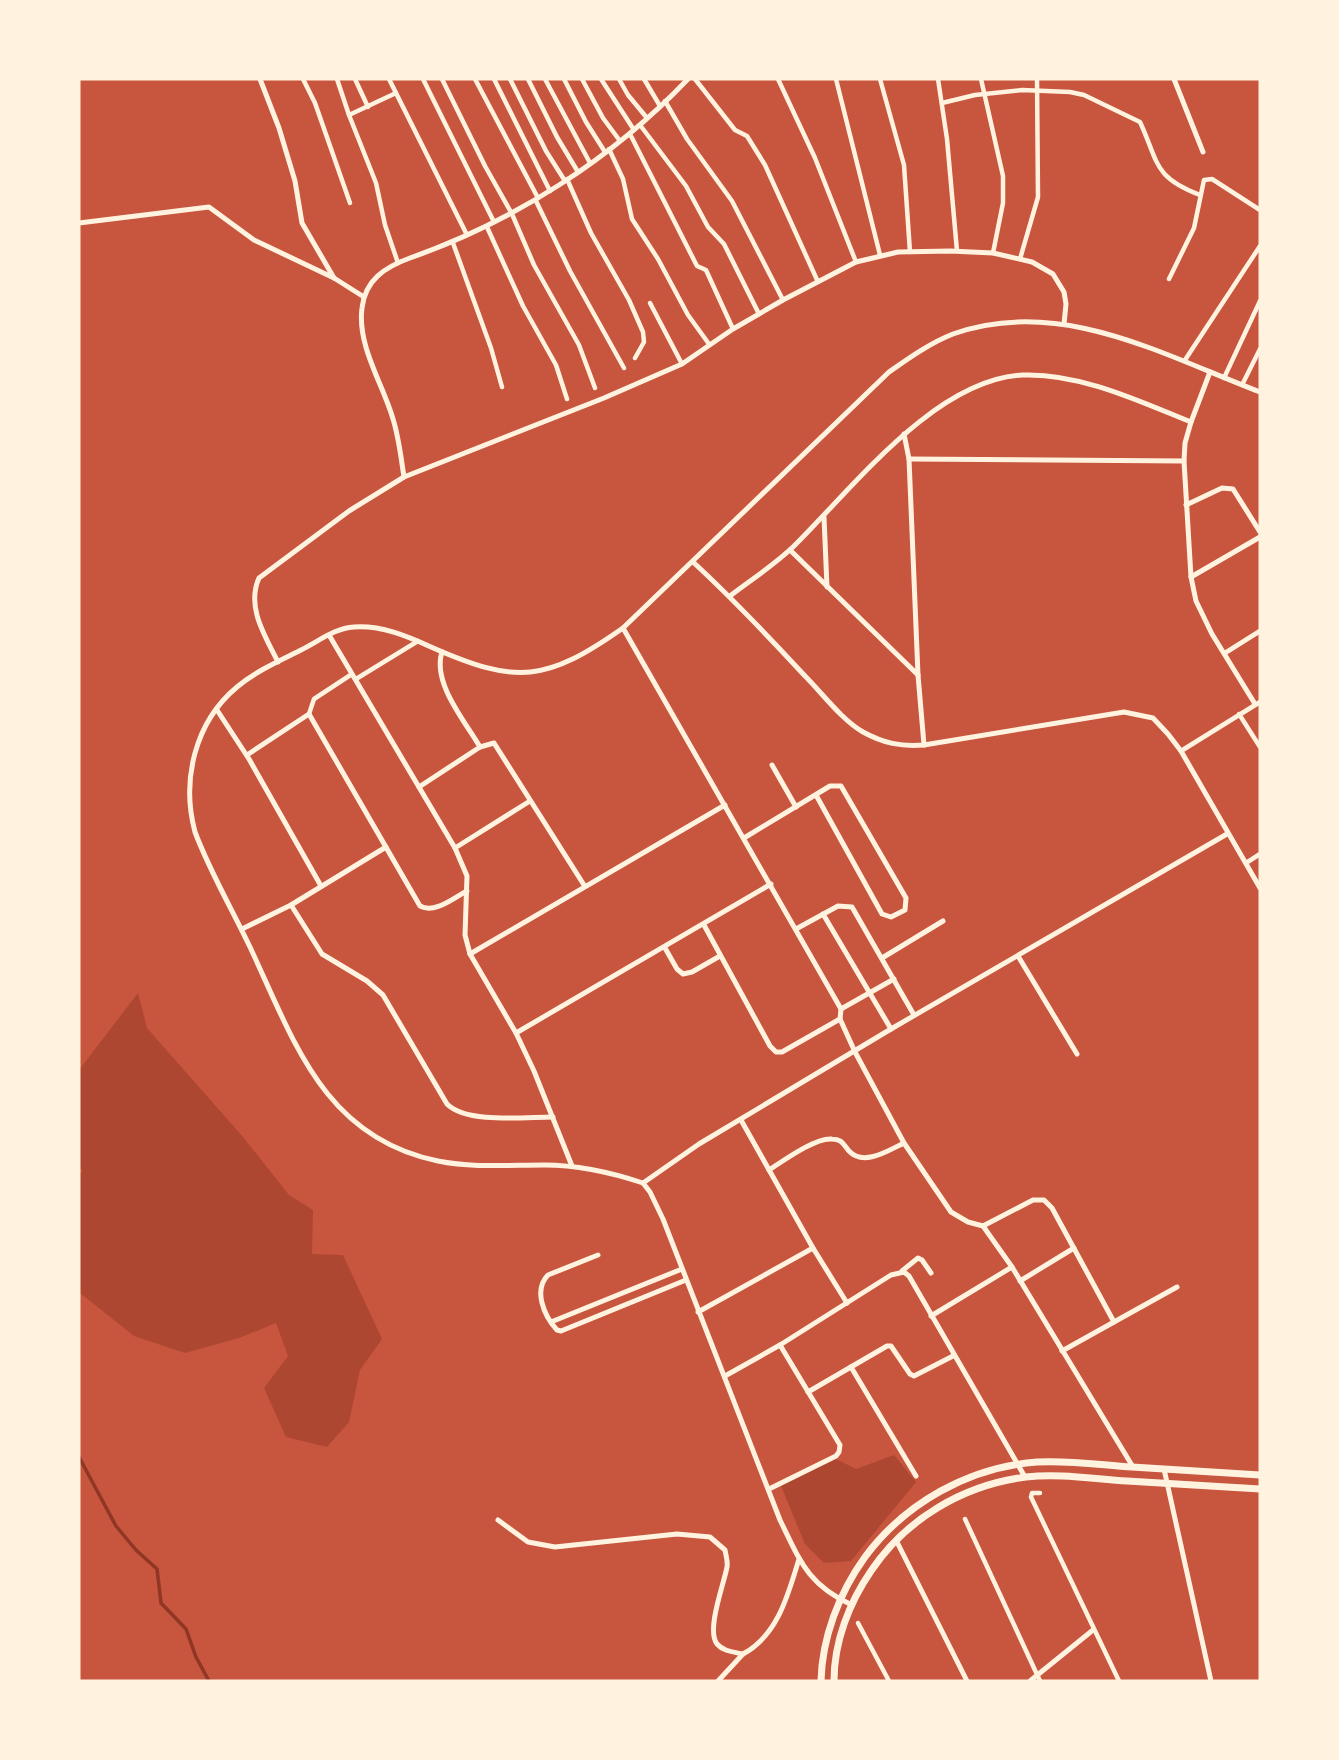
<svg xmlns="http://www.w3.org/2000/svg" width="1339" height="1760" font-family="Overpass,sans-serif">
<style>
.green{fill:#ae4732}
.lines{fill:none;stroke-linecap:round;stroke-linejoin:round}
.stream{stroke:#8f3625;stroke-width:3.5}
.pedestrian{stroke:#fff3e0;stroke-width:4.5}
.minor{stroke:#fff3e0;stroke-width:5}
.tertiary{stroke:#fff3e0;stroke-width:7}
</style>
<rect width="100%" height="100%" fill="#c8553d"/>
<!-- green -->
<g class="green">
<polygon points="138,993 147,1028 243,1137 289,1195 313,1210 312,1254 343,1255 382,1339 360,1370 349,1422 327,1447 286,1437 264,1388 288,1356 276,1323 239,1338 185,1353 134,1336 80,1293 79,1177 82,1170 79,1168 79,1070"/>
<polygon points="894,1455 916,1482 851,1561 824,1563 805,1544 781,1486 836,1459 856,1469"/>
</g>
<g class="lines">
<!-- stream -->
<polyline class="stream" points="79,1457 116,1526 136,1550 157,1569 161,1603 186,1629 196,1657 209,1681"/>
<!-- pedestrian -->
<g class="pedestrian">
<polyline points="303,79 315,103 350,203"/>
<polyline points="337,79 349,115 376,183 385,225 398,263"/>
<polyline points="355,79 368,107"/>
<polyline points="389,79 467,235"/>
<polyline points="423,79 494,222"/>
<polyline points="442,79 485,166 512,214 534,265 579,345 595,388"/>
<polyline points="475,79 538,198"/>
<polyline points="494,79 550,191"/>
<polyline points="510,79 546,151 565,181"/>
<polyline points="528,79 557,137 578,172"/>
<polyline points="545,79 590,163"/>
<polyline points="564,79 586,122 605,152"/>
<polyline points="582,79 603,118 620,141"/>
<polyline points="601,79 634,130"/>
<polyline points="619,79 628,95 647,118"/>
<polyline points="644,79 660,106"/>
<polyline points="695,79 735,130 747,136 765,165 818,282"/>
<polyline points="778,79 815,158 856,262"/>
<polyline points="836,79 880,255"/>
<polyline points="880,79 904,165 910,252"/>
<polyline points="938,79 947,139 957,251"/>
<polyline points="981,79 1003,176 1003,203 993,253"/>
<polyline points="665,101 687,139 732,201 783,300"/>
<path d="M942,103l33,-8 47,-5 48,2 14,3 56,27c19,41 13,55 60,73"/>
<polyline points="349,115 396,93"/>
<polyline points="640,125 686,186 708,227 724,244 759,314"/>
<polyline points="630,134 697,266 706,270 733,329"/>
<polyline points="609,149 623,179 632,219 658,259 688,315 709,344"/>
<polyline points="567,179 591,233 629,300 643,332 644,342 635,358"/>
<polyline points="536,201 570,271 624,368"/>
<polyline points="487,227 523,306 556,365 567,399"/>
<polyline points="453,243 491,348 502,387"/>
<polyline points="1020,259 1038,197 1037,79"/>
<polyline points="1169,279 1194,228 1204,180 1212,179 1260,210"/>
<polyline points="650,303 682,364"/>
<polyline points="1185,360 1260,246"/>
<polyline points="1224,378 1260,301"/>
<polyline points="1242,385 1260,349"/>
<polyline points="356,679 418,641"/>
<polyline points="309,714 314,699 352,674"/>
<polyline points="1239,714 1260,747"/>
<polyline points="1246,863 1260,854"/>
<polyline points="1040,1493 1032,1493 1031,1497 1119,1681"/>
<polyline points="965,1519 1040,1681"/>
<polyline points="858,1623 889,1681"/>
</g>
<!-- minor -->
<g class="minor">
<polyline points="260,79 279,128 295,181 302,223 334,278"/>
<polyline points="1174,79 1203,152"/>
<polyline points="79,223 209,207 254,240 334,278 364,297"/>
<polyline points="1210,372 1191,422 1185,443 1184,461 1191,577 1196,601 1212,634 1255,704"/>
<polyline points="904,434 909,459 918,675 924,745"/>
<polyline points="909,459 1184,461"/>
<path d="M404,477c-3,-19 -5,-39 -11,-58 -10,-35 -36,-73 -31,-111 3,-28 23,-41 48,-50 104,-37 201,-98 278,-179"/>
<polyline points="1186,505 1222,488 1233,489 1260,532"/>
<polyline points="824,517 827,587"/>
<polyline points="790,550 918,675"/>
<path d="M693,562c39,36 76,75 112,114 18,18 36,43 58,56 20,11 38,15 61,13l200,-33 29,6 15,16 13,17 79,137"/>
<polyline points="1191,577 1260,537"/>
<path d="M730,596c21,-16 44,-31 63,-49 59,-58 142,-168 230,-172 57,-2 116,26 168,47"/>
<polyline points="623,628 841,1009 840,1019 855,1052 904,1143 951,1212 968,1222 983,1226 1012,1267 1133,1467"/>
<polyline points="329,635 455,848 467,876 465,935 470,954 516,1033 534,1071 572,1166"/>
<path d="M442,652c-10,31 23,69 38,95"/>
<polyline points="1225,653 1260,631"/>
<path d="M278,662c-13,-26 -32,-55 -19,-84l90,-67 55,-34 200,-79 78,-34 51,-35 50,-29 73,-38 42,-10 52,-1 43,2 39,9 21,12 11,18 2,12 -2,20"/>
<polyline points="217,710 249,759 321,886"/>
<polyline points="1181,751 1260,702"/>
<path d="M247,755l62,-41 111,192c15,8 33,-8 47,-15"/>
<polyline points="772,765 796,807"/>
<polyline points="419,787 480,747 494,743 584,885"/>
<polyline points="744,838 830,786 841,786 906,898 905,910 891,917 882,914 816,795"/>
<polyline points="455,848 530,801"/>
<path d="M291,905l31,49 45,27 16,14 64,109c20,20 78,13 106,13"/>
<polyline points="823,914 891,1029"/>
<polyline points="704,925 770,1046 776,1052 782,1052 840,1019"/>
<polyline points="242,929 291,905 386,847"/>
<polyline points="796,929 838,906 852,907 914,1015"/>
<polyline points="665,948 677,969 683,974 692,972 720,956"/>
<polyline points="470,954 725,805"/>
<polyline points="1018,956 1077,1054"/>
<polyline points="882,958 943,921"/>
<polyline points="841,1009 894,979"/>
<polyline points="516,1033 771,884"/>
<polyline points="741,1120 813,1248 847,1303"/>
<path d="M769,1170c14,-9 47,-33 63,-31 10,0 11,5 17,12 15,16 40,-1 55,-8"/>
<path d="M643,1183c-33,-11 -64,-18 -99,-18 -35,0 -72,3 -106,-4 -114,-23 -144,-120 -188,-214 -18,-38 -40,-75 -55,-115 -14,-52 0,-110 42,-145 19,-16 42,-26 64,-37 18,-9 34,-22 53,-23 27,-2 53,9 77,20 86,38 115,35 192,-19l266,-256c20,-14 41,-29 64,-38 107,-38 210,21 307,58"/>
<polyline points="643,1183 699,1144 891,1029 1227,834"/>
<path d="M643,1183l7,9 13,27 117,301c20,41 28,65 72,85"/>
<polyline points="983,1226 1033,1200 1044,1200 1052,1208 1114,1322 1062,1351"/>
<path d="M598,1255l-50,20c-15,15 -4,41 9,55l4,1 125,-51"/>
<polyline points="902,1271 918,1258 922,1260 931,1273"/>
<polyline points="1020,1281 1074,1248"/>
<polyline points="698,1312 813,1248"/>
<polyline points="931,1316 1012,1267"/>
<polyline points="551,1322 682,1269"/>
<polyline points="1114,1322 1177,1287"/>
<polyline points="851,1367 916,1476"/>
<polyline points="725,1376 780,1345 891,1275 904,1272 909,1276 1025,1477"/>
<polyline points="808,1392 887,1346 891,1346 910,1374 914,1376 953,1356"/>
<polyline points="1164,1469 1211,1681"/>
<polyline points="769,1489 836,1456 839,1452 840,1445 780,1345"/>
<path d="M498,1520l30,22 27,5 122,-13 33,3 15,13c1,6 3,11 2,17 -3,17 -21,63 -10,77 7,8 18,8 26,10 35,-19 45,-59 56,-95"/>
<polyline points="896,1540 967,1681"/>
<polyline points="718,1681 743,1654"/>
<polyline points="1030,1681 1093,1630"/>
</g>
<!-- tertiary -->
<g class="tertiary">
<path d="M821,1681c1,-43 18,-88 44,-124 40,-54 104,-90 172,-95 31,-2 64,3 95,5 43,3 86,5 128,8"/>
<path d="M834,1681c0,-39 15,-78 37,-110 35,-52 92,-86 155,-94 33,-4 68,2 101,4 44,3 89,5 133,8"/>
</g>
</g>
<!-- border -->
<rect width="1339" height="1760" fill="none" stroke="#fff3e0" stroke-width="161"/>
</svg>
